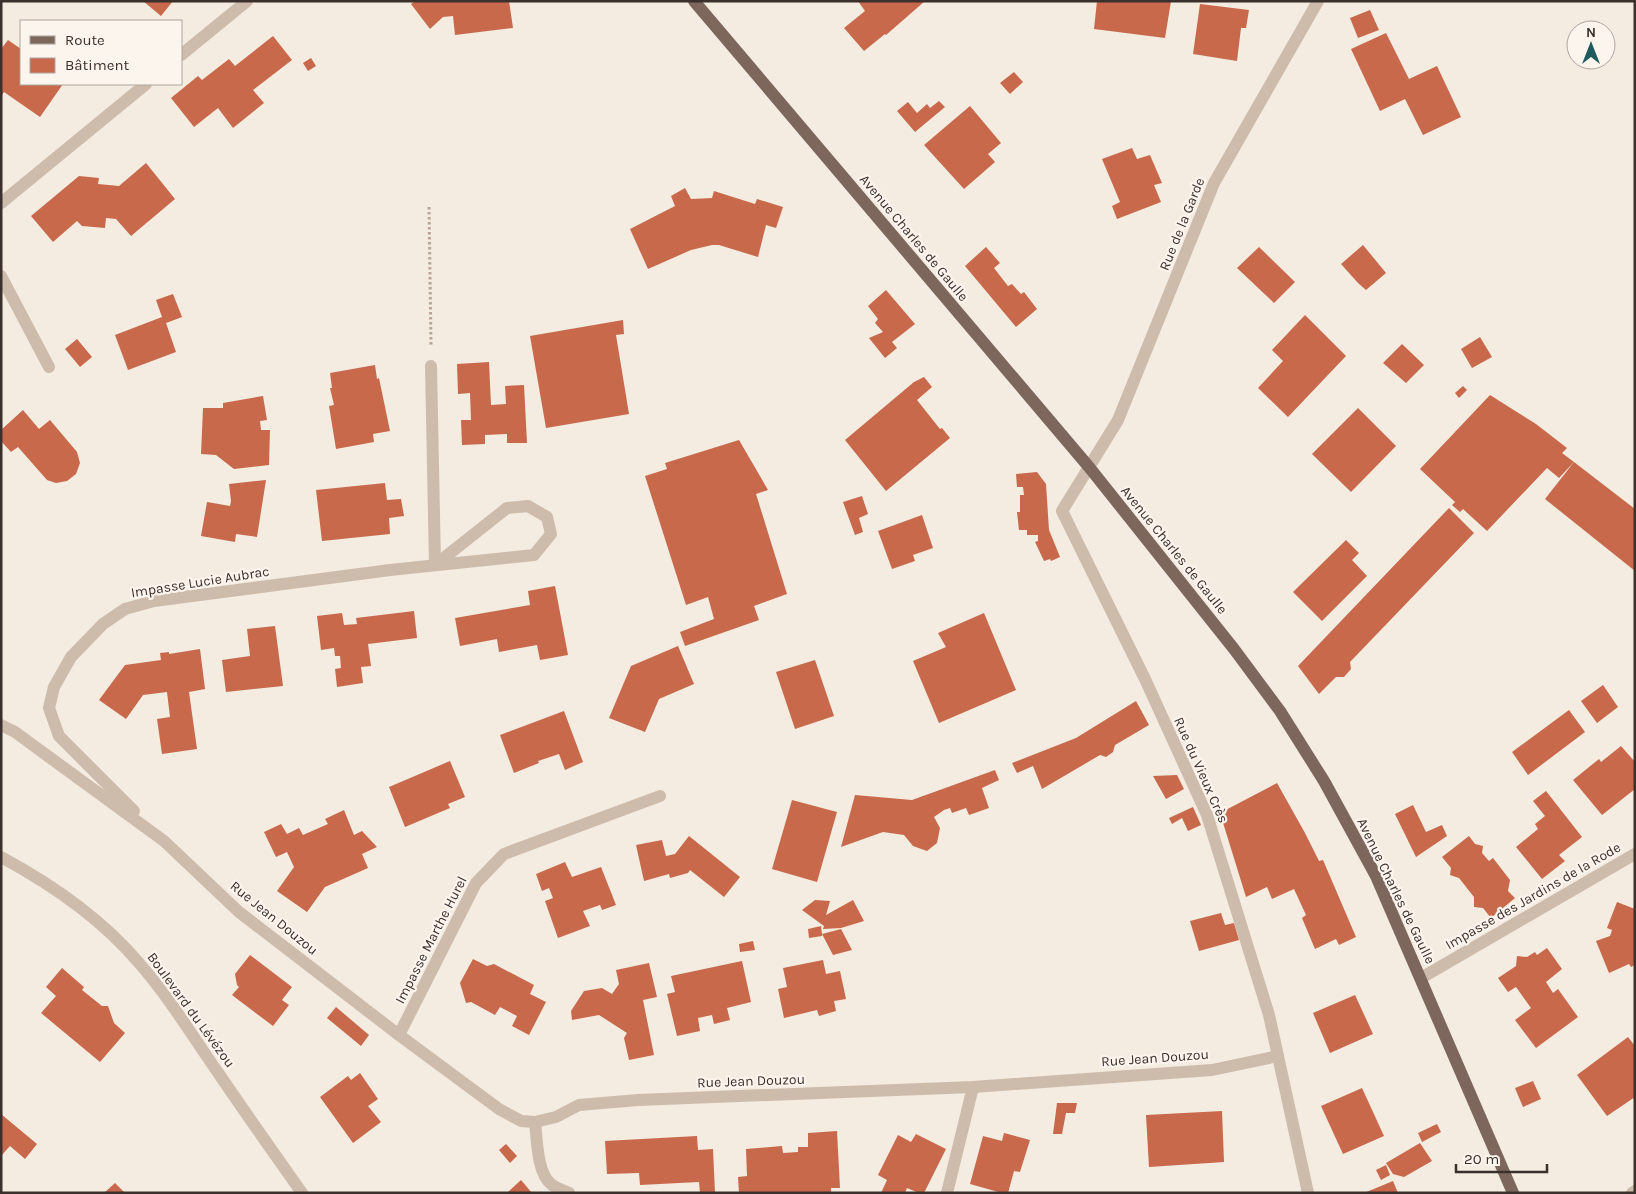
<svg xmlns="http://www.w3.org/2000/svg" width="1636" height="1194" font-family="Karla,sans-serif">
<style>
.building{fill:#c8694b}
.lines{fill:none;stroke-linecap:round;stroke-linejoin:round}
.path{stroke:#b9a596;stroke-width:3;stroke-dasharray:2.5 2.5;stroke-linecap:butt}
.minor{stroke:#cdbbac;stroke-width:12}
.major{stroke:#7d675c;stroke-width:12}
.labels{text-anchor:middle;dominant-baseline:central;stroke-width:4.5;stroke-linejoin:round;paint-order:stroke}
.street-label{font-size:14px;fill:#3b302b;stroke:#fbf5ee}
</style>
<rect width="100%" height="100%" fill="#f4ebe1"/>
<!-- building -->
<g class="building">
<polygon points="143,1 173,1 161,16"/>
<polygon points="415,1 509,1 513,28 455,35 453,16 443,17 430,29 411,4"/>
<polygon points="858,1 925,1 886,35 885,34 864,51 844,28 865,11"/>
<polygon points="1097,1 1171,1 1165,38 1094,29"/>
<polygon points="1200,4 1249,10 1246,28 1241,28 1237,61 1193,54"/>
<polygon points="1370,10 1379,30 1358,38 1350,18"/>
<polygon points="1386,33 1409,79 1437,66 1461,117 1423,135 1405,99 1380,111 1351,49"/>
<polygon points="273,36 292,60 253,90 264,103 233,128 218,108 194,127 171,98 198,76 202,80 229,59 235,66"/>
<polygon points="8,40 21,49 21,84 63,84 40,117 4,92 1,97 1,49"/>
<polygon points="311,58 316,66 308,71 303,63"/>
<polygon points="1014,72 1023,82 1010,94 1000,83"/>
<polygon points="939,101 945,107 915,132 897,111 908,102 917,113 927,104 930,108"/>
<polygon points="970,106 1001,143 988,154 995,162 964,189 924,145"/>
<polygon points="1132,148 1137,159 1150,155 1162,183 1154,185 1161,202 1117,219 1112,206 1120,202 1102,159"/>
<polygon points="146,163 175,199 131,236 116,219 106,218 105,228 82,226 77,221 53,242 31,216 79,176 99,178 98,184 119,186"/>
<polygon points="685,188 691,199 712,198 714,191 755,204 757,199 783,207 776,228 766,225 758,257 719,245 712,245 691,250 648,269 630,229 675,206 671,196"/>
<polygon points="1363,245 1386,273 1366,290 1358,283 1341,264"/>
<polygon points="986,247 1000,263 994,268 1008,286 1012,284 1021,294 1024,292 1037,309 1016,327 965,266"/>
<polygon points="1259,247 1295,282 1274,303 1237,268"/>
<polygon points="886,290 915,324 892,342 897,348 885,358 869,338 883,332 875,323 878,319 868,306"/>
<polygon points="173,294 182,317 166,323 176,352 128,370 115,335 162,317 156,300"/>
<polygon points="1305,315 1346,356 1288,417 1258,388 1283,361 1272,350"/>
<polygon points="623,320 624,334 616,335 629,414 546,428 530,336"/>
<polygon points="1480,337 1492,357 1472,368 1461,349"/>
<polygon points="77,339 92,357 80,367 65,349"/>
<polygon points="1402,344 1424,365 1406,383 1383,363"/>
<polygon points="489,362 491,405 506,404 505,386 524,385 527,443 507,443 507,434 485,435 485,444 462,445 461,420 471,420 470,393 458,394 457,364"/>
<polygon points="375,365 377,379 379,378 390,431 373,434 374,442 336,449 329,406 334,405 330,388 332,388 330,373"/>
<polygon points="924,377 932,387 917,400 940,429 942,428 950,438 886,491 845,440 914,382"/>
<polygon points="1463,386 1467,390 1459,398 1455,393"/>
<polygon points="1490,395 1536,424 1558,441 1567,448 1562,453 1574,462 1559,478 1547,468 1487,531 1463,509 1460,512 1452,505 1455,502 1420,469"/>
<polygon points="263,396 267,420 260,421 261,430 270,430 269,465 234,469 216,455 201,454 203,408 223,408 223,403"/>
<polygon points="1358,408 1396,446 1351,492 1312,454"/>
<polygon points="23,410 39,429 50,420 77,452 80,463 76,474 67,481 56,483 47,480 18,447 11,452 1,441 1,430"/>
<polygon points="739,440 768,490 756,494 787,594 754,606 759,620 685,646 680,632 714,619 708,597 686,605 645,476 667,469 665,463"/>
<polygon points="1574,462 1635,509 1635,571 1545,499"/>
<polygon points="1037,472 1046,484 1049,530 1060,557 1051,561 1050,559 1044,561 1035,542 1038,541 1038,535 1027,535 1027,530 1019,530 1017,512 1020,512 1020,495 1024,495 1023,487 1017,487 1016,474"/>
<polygon points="266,480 257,537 236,534 235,542 201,536 207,502 230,506 231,501 229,484"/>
<polygon points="385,483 387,500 401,499 404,516 389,518 390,534 322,541 316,490"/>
<polygon points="862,496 868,514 859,518 863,532 855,535 843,502"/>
<polygon points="1449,508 1474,533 1350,662 1351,669 1344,677 1336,677 1319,694 1298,666"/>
<polygon points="922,515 933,548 913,555 915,561 892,569 878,531"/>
<polygon points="1346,540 1359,553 1352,560 1367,576 1322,621 1293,592"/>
<polygon points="555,586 568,655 540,660 537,645 499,652 497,639 460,646 455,618 530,605 528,591"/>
<polygon points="414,611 417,638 368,644 371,666 361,667 363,683 337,687 335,669 341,668 340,656 335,656 334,648 321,650 317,616 342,613 344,625 357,624 356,618"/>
<polygon points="984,613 1016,690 939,723 913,661 946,647 938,633"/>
<polygon points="275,626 283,686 226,692 222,660 250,656 247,629"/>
<polygon points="678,646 694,684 659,699 645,732 609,718 631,666"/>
<polygon points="200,649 205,689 189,692 197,749 162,754 157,719 170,717 167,692 143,695 126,719 99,700 125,665 161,660 160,653 169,652 169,654"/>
<polygon points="815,660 834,716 795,729 776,672"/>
<polygon points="1603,685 1618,707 1597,723 1581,701"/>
<polygon points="1136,701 1149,725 1115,745 1113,752 1106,757 1100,755 1042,789 1033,766 1017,773 1012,763 1076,738"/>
<polygon points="1569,710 1585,732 1528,775 1512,752"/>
<polygon points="564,711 583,762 565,770 559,754 538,761 539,763 514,773 500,735"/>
<polygon points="1621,746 1635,762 1635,789 1602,815 1573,780 1599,759 1601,762"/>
<polygon points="450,761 465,797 448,804 450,808 405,827 389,787"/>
<polygon points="995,770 999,780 982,788 989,808 969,815 966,808 952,813 950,808 944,810 934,817 940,828 937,843 927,851 913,846 904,835 883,832 841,847 855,795 912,800"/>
<polygon points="1177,775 1184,789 1166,799 1153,776"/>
<polygon points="1277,783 1305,833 1319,861 1323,860 1356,937 1339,945 1336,939 1315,949 1302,918 1306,915 1294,889 1272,899 1267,887 1246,897 1220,813"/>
<polygon points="1546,791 1582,837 1559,855 1565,861 1542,879 1516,847 1538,829 1535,824 1545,816 1533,801"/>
<polygon points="792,800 837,812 817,882 772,869"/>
<polygon points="1413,805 1426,832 1442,825 1447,836 1416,857 1395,814"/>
<polygon points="1193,807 1201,825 1188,831 1182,818 1172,824 1169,818"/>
<polygon points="344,810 354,835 362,831 377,847 362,854 368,868 325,887 307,912 277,891 294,867 287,852 276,857 264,832 281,824 287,834 299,828 303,835 328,824 325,819"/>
<polygon points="689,836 740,877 724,897 690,870 688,873 670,878 669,874 644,881 636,845 662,840 666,856 675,854"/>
<polygon points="1469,836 1475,844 1483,846 1482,853 1489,861 1493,858 1510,880 1508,891 1515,898 1491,918 1483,908 1474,907 1474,897 1459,878 1450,875 1451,868 1442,857"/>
<polygon points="565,862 572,877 601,867 616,905 602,910 600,905 583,911 590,926 558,938 545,901 553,898 549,888 542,891 536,874"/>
<polygon points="815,900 830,901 826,915 853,900 864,921 841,928 823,929 824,926 802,910"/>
<polygon points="1617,902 1635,909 1635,965 1631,967 1629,964 1609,973 1596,941 1610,936 1612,930 1607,928"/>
<polygon points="1221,913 1225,925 1234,923 1239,940 1199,951 1190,921"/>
<polygon points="821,926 822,934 841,929 852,950 833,955 822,934 822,936 809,938 808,929"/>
<polygon points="753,941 755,950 740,952 739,944"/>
<polygon points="1547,948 1562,969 1546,982 1553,993 1558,989 1578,1017 1536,1048 1515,1020 1531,1008 1516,987 1508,992 1498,978 1516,966 1517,956 1527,957 1535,952 1537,955"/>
<polygon points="250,955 292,987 282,1000 289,1005 273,1026 232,995 239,987 237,985 235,974"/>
<polygon points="473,959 487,966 494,964 534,985 530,994 546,1002 529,1035 512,1026 517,1016 500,1007 495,1015 471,1002 466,1003 460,983"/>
<polygon points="823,960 826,974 840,971 846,999 834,1001 836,1011 819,1016 817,1010 784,1018 778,989 787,987 783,968"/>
<polygon points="742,961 751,1002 727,1008 730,1020 714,1024 712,1015 698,1018 700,1031 677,1036 667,994 675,992 671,976"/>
<polygon points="649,963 657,997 643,1000 654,1055 629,1060 624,1038 627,1033 599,1015 572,1020 571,1011 584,991 602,988 612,994 619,984 616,970"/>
<polygon points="62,968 84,987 82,990 102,1006 108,1006 114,1023 125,1033 100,1062 41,1013 56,996 46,987"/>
<polygon points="1355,995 1373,1034 1330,1053 1313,1013"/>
<polygon points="336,1007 369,1035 361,1046 327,1018"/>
<polygon points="1628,1037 1635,1046 1635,1097 1607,1116 1577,1075"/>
<polygon points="360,1073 378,1099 368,1106 381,1122 353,1143 320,1097 348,1076 351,1080"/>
<polygon points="1533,1081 1541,1099 1523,1107 1515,1088"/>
<polygon points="1362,1088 1384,1136 1343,1154 1321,1106"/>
<polygon points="1057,1103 1077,1103 1075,1113 1066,1113 1062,1134 1053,1134"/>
<polygon points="1222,1111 1224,1162 1149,1167 1146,1115"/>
<polygon points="1,1114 37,1144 25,1159 10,1146 1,1156"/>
<polygon points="1437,1124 1441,1132 1422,1142 1418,1133"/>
<polygon points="837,1131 840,1188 831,1188 831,1193 739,1193 738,1177 747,1176 746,1149 782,1146 783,1153 798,1152 798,1147 808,1147 808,1133"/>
<polygon points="1004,1133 1030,1140 1020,1172 1014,1171 1008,1193 1002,1193 970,1184 983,1136 1002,1141"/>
<polygon points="916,1134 946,1149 924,1193 919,1193 907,1188 905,1193 881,1193 887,1180 878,1175 898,1135 911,1142"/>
<polygon points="697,1136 698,1150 713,1149 715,1193 700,1193 699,1182 640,1185 639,1173 607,1174 605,1141"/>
<polygon points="1420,1143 1432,1161 1404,1177 1393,1174 1386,1163"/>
<polygon points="506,1144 517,1156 510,1163 499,1150"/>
<polygon points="1386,1165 1390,1175 1381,1180 1376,1170"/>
<polygon points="521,1180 532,1193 507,1193"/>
<polygon points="1393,1181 1398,1193 1364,1193"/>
<polygon points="115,1183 125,1193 104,1193"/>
</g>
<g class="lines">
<!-- path -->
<polyline class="path" points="429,207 431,345"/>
<!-- minor -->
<g class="minor">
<polyline points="181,55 247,1"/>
<polyline points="1,203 146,84"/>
<polyline points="1,276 49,367"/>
<polyline points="431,366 435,565"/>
<polyline points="1,725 15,732 164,841 239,912 399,1035 499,1109 521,1121 535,1122 556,1117 579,1105 638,1100 973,1087 1212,1070 1278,1056"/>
<polyline points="134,811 59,736 49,708 54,687 71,657 103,624 125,609 154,601 390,570 534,555 551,534 547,517 528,506 507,508 435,565"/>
<path d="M1,857c52,28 100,61 138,106 30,34 54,74 80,111 27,40 55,79 83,119"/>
<polyline points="1421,978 1635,854"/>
<polyline points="399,1035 476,883 504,854 660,796"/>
<path d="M535,1122c2,17 2,51 16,62 4,4 13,6 18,9"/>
<polyline points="947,1193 973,1087"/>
<polyline points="1308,1193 1269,1015 1207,815 1145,679 1062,511 1118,420 1214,183 1318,1"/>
<polyline points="1632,1193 1635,1191"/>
</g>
<!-- major -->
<polyline class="major" points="694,1 1089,467 1234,649 1280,711 1324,781 1376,876 1513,1193"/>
</g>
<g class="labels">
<!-- street labels -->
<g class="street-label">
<text transform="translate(1182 224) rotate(-68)">Rue de la Garde</text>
<text transform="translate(914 238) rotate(50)">Avenue Charles de Gaulle</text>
<text transform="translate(1174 550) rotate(51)">Avenue Charles de Gaulle</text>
<text transform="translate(200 582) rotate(-9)">Impasse Lucie Aubrac</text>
<text transform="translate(1201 770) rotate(66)">Rue du Vieux Crès</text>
<text transform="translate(1396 891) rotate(64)">Avenue Charles de Gaulle</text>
<text transform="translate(1533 896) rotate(-30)">Impasse des Jardins de la Rode</text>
<text transform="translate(274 918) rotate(39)">Rue Jean Douzou</text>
<text transform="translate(431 940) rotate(-63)">Impasse Marthe Hurel</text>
<text transform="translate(191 1010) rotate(54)">Boulevard du Lévézou</text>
<text transform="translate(1155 1058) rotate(-4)">Rue Jean Douzou</text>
<text transform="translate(751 1081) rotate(-2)">Rue Jean Douzou</text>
</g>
</g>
<!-- border -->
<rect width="1636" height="1194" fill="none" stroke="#3b302b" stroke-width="5"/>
<!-- legend -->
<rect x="20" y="20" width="162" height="65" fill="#fbf5ee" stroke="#aea6a0"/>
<rect x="30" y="36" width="25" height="8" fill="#7d675c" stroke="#aea6a0"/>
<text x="65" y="45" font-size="15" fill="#3b302b">Route</text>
<rect x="30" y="58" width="25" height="15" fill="#c8694b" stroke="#aea6a0"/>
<text x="65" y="70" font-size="15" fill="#3b302b">Bâtiment</text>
<!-- north arrow -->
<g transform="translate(1591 45)"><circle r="24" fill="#fbf5ee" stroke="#aea6a0"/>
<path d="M0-4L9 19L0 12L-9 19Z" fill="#1f5a5e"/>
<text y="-8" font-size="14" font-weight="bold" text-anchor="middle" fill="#3b302b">N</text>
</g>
<!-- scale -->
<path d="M1456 1164v8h91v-8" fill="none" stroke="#3b302b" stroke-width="2.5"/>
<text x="1464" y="1164" font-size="15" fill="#3b302b" stroke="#fbf5ee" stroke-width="4" paint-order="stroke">20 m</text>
</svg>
